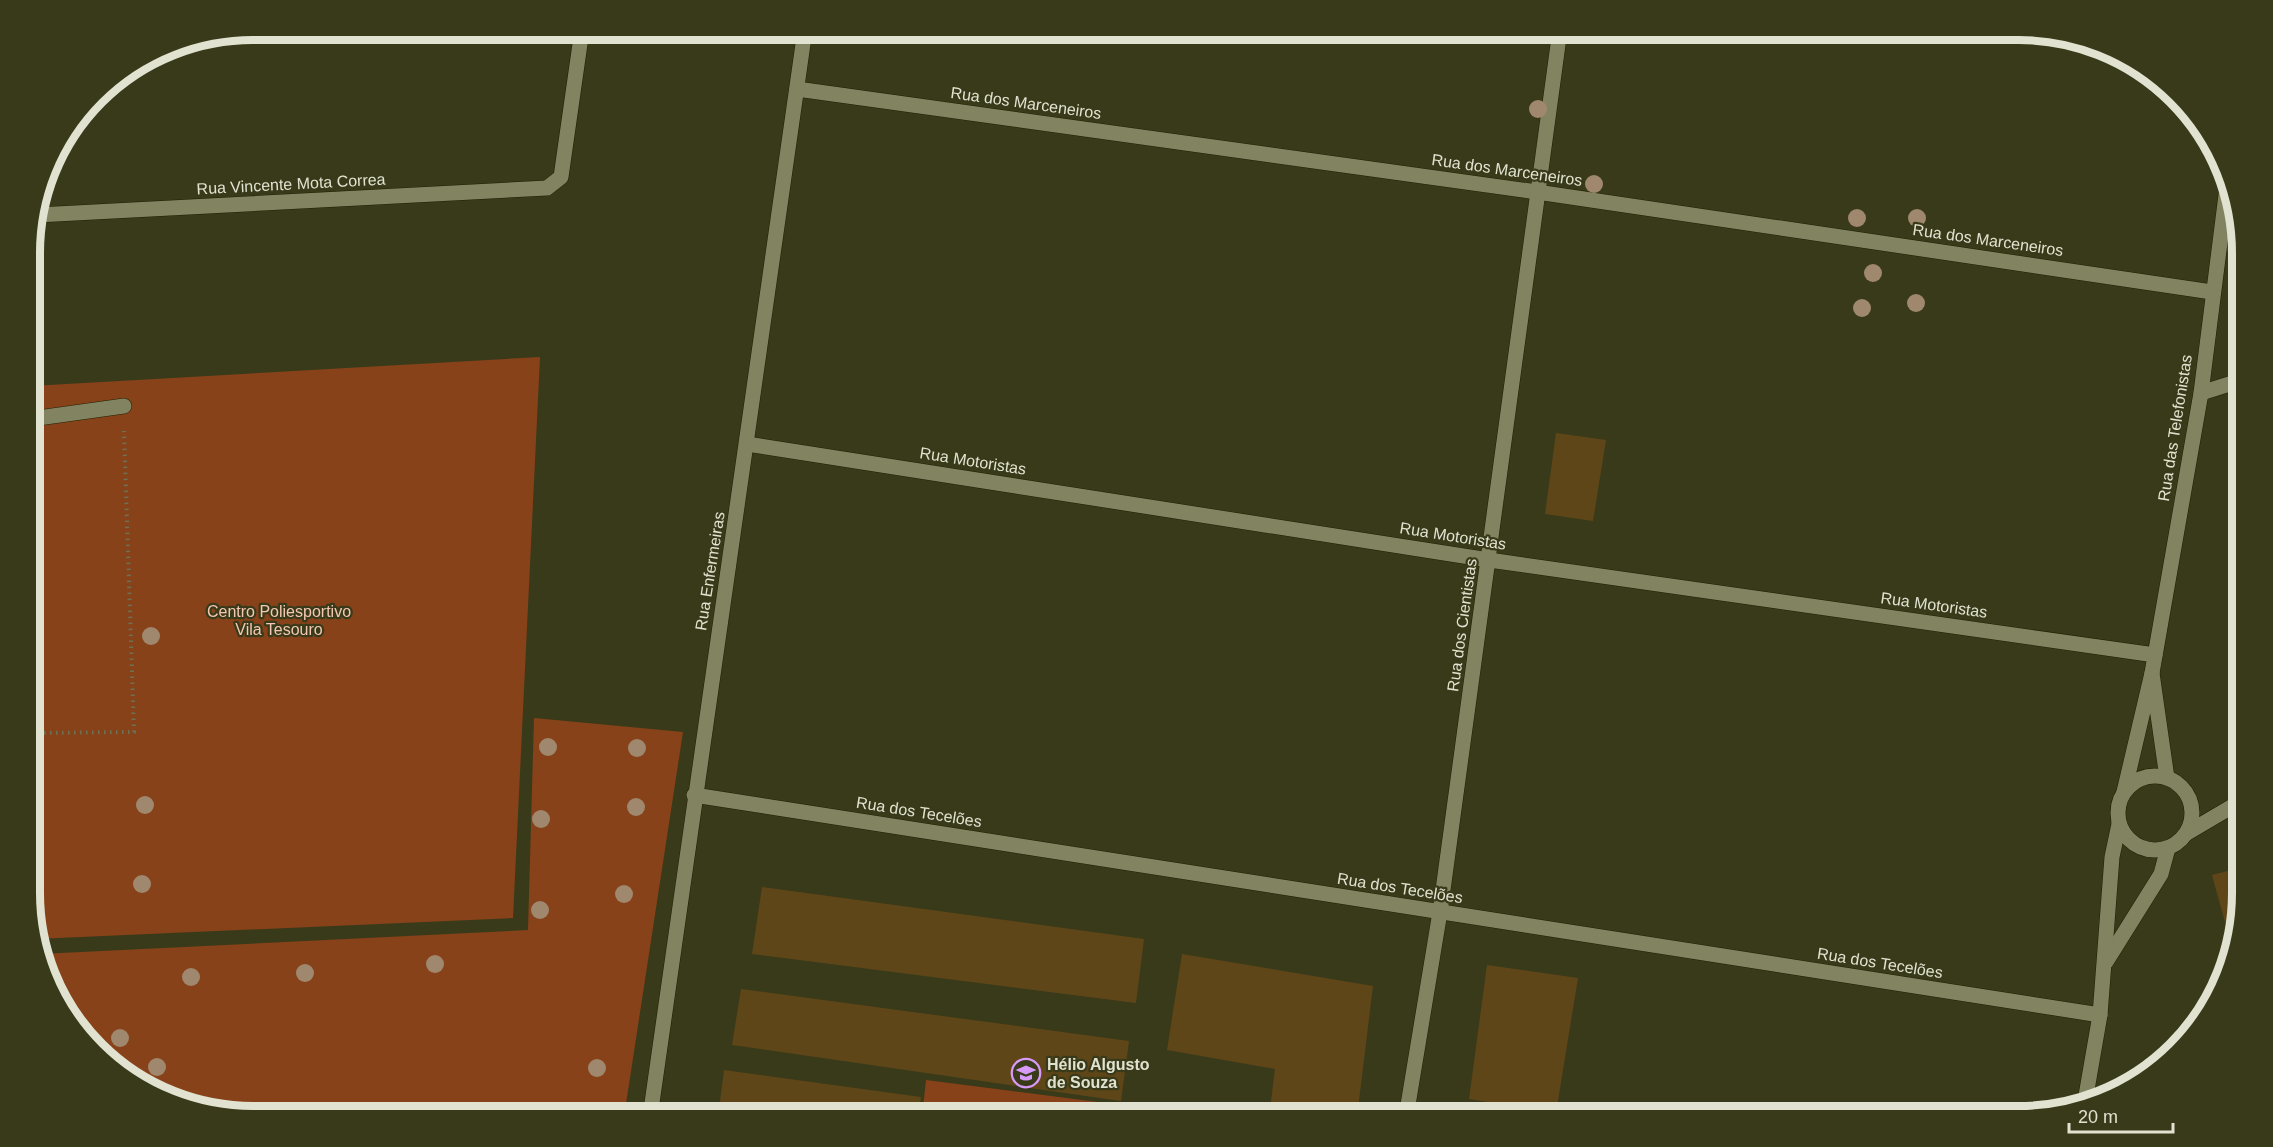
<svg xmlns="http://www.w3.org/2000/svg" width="2273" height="1147" font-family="Arial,sans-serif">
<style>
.green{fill:#87421a}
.building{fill:#5f4618}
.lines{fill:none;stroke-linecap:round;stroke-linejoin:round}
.street-casing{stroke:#202001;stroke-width:16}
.path{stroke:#6f7155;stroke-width:4;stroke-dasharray:1.5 4.5;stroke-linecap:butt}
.street{stroke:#818361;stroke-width:15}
.tree{fill:#9f886e}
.labels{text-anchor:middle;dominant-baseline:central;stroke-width:4.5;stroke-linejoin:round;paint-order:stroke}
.street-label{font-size:16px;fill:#e1e2d0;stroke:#383a1a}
.park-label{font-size:16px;fill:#f4c8b2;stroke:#383a1a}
.poi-label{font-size:16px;font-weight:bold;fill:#e1e2d0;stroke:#383a1a;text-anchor:start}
.rim{fill:none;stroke:#e1e2d0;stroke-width:8}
</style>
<rect width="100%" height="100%" fill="#383a1a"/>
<!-- green -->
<g class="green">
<polygon points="540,357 513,918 36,939 32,923 31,386"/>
<polygon points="534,718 683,732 624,1117 254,1117 155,1094 76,1029 47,979 40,954 528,930"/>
<polygon points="926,1080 1129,1106 1127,1117 922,1117"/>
</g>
<!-- building -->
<g class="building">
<polygon points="1556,433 1606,440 1593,521 1545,514"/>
<polygon points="2243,867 2243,894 2231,944 2212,875"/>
<polygon points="762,887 1144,939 1136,1003 752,954"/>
<polygon points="1182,954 1373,986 1357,1117 1269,1117 1275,1069 1167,1050"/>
<polygon points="1487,965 1578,978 1556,1113 1469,1099"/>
<polygon points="741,989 1129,1041 1121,1101 732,1045"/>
<polygon points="724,1070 921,1097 918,1117 718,1117"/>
</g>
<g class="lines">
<!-- street casing -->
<g class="street-casing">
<g id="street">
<polyline points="797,89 1537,192 2212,292"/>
<polyline points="37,215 547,188 561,177 582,30"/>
<polyline points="2201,393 2242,380"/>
<polyline points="31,419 124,406"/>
<polyline points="747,444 1489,560 2155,655"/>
<polyline points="2152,673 2201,393 2227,187"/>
<circle cx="2155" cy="813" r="37"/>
<polyline points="2124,792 2152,673 2167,778"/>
<polyline points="694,795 2100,1015"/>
<polyline points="2187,833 2243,800"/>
<polyline points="2106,962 2161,874 2168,848"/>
<polyline points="2084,1107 2100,1015 2112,857 2119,824"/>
<polyline points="650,1117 805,30"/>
<polyline points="1406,1117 1440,912 1560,30"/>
</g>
</g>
<!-- path -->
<polyline class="path" points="32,733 134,732 124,431"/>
<!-- street -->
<use href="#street" class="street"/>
</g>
<!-- trees -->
<g class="tree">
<circle cx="1538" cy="109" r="9"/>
<circle cx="1594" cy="184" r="9"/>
<circle cx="1857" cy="218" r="9"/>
<circle cx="1917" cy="218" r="9"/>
<circle cx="1873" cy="273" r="9"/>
<circle cx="1916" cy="303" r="9"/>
<circle cx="1862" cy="308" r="9"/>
<circle cx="151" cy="636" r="9"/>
<circle cx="548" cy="747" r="9"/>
<circle cx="637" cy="748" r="9"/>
<circle cx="145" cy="805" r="9"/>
<circle cx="636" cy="807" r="9"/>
<circle cx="541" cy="819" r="9"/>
<circle cx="142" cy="884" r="9"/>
<circle cx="624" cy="894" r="9"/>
<circle cx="540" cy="910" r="9"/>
<circle cx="435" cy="964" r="9"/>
<circle cx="305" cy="973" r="9"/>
<circle cx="191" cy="977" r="9"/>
<circle cx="120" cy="1038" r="9"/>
<circle cx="157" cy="1067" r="9"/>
<circle cx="597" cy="1068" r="9"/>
</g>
<!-- icons -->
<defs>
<g id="school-ring" transform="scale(1.5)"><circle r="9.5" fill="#383a1a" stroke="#d89af8" stroke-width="1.5"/><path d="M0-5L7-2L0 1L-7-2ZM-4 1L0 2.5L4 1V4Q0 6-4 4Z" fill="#d89af8"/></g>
</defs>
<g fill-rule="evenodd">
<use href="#school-ring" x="1026" y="1073"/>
</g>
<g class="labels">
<!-- street labels -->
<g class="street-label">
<text transform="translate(1026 103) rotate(8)">Rua dos Marceneiros</text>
<text transform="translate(1507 170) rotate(8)">Rua dos Marceneiros</text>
<text transform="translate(291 184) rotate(-3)">Rua Vincente Mota Correa</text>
<text transform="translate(1988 240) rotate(8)">Rua dos Marceneiros</text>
<text transform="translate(2175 428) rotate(-81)">Rua das Telefonistas</text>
<text transform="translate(973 461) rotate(9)">Rua Motoristas</text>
<text transform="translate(1453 536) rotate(9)">Rua Motoristas</text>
<text transform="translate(710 571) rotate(-81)">Rua Enfermeiras</text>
<text transform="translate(1934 605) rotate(8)">Rua Motoristas</text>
<text transform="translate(1462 625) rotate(-82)">Rua dos Cientistas</text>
<text transform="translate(919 812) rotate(9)">Rua dos Tecelões</text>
<text transform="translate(1400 888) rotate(9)">Rua dos Tecelões</text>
<text transform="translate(1880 963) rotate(9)">Rua dos Tecelões</text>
</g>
<!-- park labels -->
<g class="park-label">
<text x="279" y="611">Centro Poliesportivo<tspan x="279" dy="18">Vila Tesouro</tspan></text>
</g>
<!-- poi labels -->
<g class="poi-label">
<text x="1047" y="1064">Hélio Algusto<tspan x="1047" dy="18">de Souza</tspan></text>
</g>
</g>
<!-- crop -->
<path d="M0 0H2273V1147H0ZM253 40H2019A213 213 0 0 1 2232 253V893A213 213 0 0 1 2019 1106H253A213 213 0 0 1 40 893V253A213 213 0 0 1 253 40Z" fill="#383a1a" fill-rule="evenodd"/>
<path class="rim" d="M253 40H2019A213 213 0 0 1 2232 253V893A213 213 0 0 1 2019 1106H253A213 213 0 0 1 40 893V253A213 213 0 0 1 253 40Z"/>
<!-- scale -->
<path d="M2069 1123v9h104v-9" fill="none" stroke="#e1e2d0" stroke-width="3"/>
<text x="2078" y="1123" font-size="18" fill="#e1e2d0" stroke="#383a1a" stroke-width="4.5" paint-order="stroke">20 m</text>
</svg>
